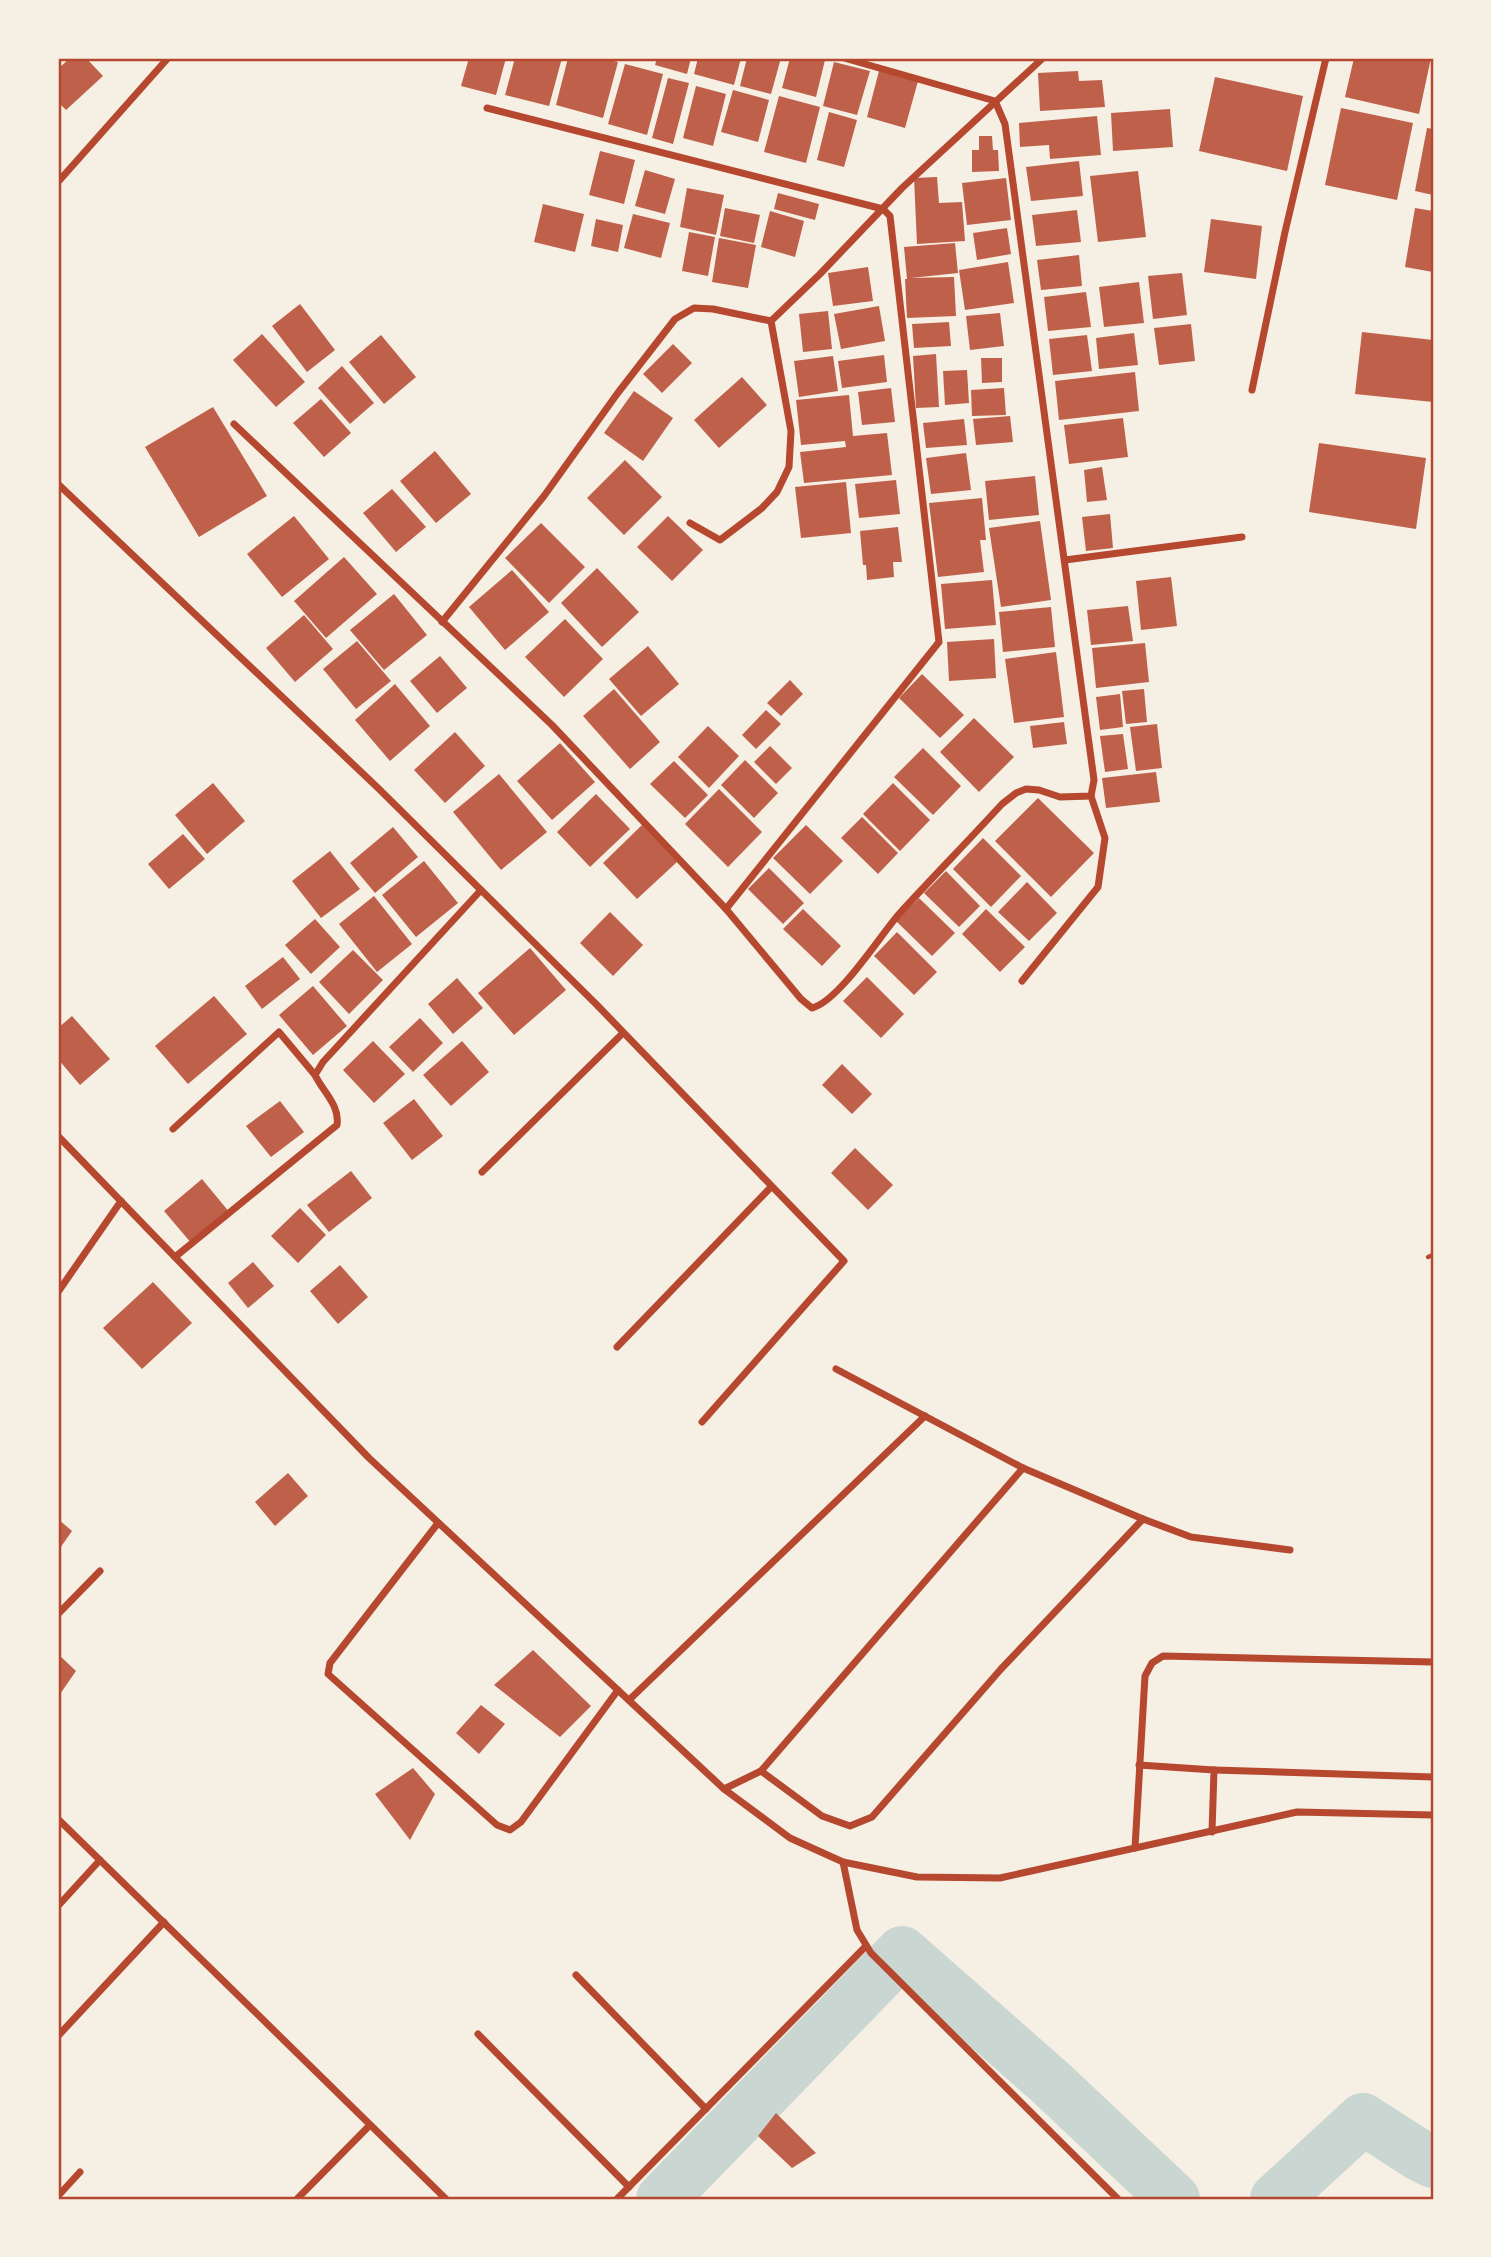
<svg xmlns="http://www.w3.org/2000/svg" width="1491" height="2257" font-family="'Noto Serif',serif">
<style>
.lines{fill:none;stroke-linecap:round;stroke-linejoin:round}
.river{stroke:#c9d6d2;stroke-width:52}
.building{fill:#bf614a}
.path{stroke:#b5482f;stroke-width:4.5}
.minor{stroke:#b5482f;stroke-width:7}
.neatline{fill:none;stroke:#b5482f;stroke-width:2.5}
</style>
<rect width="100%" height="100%" fill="#f6efe4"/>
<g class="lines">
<!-- river -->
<g class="river">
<polyline points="662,2199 902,1952 1051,2083 1174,2199"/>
<polyline points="1276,2199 1363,2119 1419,2155 1433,2162"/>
</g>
</g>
<!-- building -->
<g class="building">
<polygon points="70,58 86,58 103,76 66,110 58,102 58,69"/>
<polygon points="469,58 506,58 496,95 461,86"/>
<polygon points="515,58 562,58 549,106 505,95"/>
<polygon points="568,58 601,58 618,62 603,118 556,105"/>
<polygon points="657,58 691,58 687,74 655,65"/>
<polygon points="698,58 741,58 734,85 694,74"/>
<polygon points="747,58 781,58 771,94 740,86"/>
<polygon points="790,58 816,58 825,60 816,97 782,88"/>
<polygon points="1354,58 1431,58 1419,114 1345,97"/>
<polygon points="834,62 870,71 857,115 823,106"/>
<polygon points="625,64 663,74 647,135 608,124"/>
<polygon points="879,71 918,81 905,128 867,117"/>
<polygon points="1078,71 1079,81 1102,80 1105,107 1040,111 1038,73"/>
<polygon points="1215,77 1303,96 1287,171 1199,151"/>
<polygon points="668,78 689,83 673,144 652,138"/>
<polygon points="696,86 726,94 713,146 683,138"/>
<polygon points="733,90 769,100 758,142 721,132"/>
<polygon points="779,96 820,107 806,163 764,152"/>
<polygon points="1341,108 1413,123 1397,200 1325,185"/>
<polygon points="1170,109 1173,147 1113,151 1111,113"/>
<polygon points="829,112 857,120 844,167 817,160"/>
<polygon points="1097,116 1101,155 1050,159 1049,145 1020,147 1019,123"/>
<polygon points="1427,128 1433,129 1433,195 1415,191"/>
<polygon points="979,136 992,136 993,150 998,150 999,171 972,172 972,150 979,150"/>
<polygon points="600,151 635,160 624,204 589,195"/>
<polygon points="1079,161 1083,196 1031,201 1026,167"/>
<polygon points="645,170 675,179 665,214 635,206"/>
<polygon points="1138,171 1146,237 1098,242 1090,176"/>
<polygon points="937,177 939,203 962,202 965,241 917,244 914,178"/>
<polygon points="1006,178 1011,220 967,225 962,183"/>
<polygon points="687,188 724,195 716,235 680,227"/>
<polygon points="778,193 819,204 815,220 774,209"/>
<polygon points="543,204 584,214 575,252 534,242"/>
<polygon points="725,208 760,215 754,243 720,236"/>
<polygon points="1415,208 1433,211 1433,272 1405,267"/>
<polygon points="1077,210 1081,242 1036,246 1032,215"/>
<polygon points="770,211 804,221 795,257 761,247"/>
<polygon points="633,214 670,223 661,258 624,248"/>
<polygon points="596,219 623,225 618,252 591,246"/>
<polygon points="1211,219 1262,226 1256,279 1204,272"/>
<polygon points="1007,228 1011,254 977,260 973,233"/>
<polygon points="689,232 715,237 708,276 682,271"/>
<polygon points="719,238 756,245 748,288 712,282"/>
<polygon points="955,243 958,273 911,278 954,277 956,316 907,318 905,279 907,279 904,247"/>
<polygon points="1079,255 1082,286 1041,290 1037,260"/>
<polygon points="1008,262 1014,303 965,310 959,270"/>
<polygon points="868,267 873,301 833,306 828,273"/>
<polygon points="1182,273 1187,315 1153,319 1148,276"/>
<polygon points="1139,282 1144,323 1104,327 1099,287"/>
<polygon points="1086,292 1091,327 1048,331 1044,297"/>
<polygon points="300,304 335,350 307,372 272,326"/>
<polygon points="879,306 885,341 841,349 834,314"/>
<polygon points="828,311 832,349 803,352 799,314"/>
<polygon points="1000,313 1004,346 970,350 966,316"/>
<polygon points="949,322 951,346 914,348 912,324"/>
<polygon points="1191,324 1195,361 1159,365 1154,328"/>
<polygon points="1362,332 1433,340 1433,402 1355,394"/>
<polygon points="1134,333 1138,365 1099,369 1096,338"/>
<polygon points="262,334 305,382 276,407 233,360"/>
<polygon points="381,335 416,377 384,404 349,362"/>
<polygon points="1087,335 1092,371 1053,375 1049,339"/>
<polygon points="673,344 692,363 662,393 643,374"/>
<polygon points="936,354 939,407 916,408 913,356"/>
<polygon points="884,355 887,382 842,388 838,361"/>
<polygon points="833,356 838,391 799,397 794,361"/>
<polygon points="981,358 1002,358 1002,382 982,383"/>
<polygon points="342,366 374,403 350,424 318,388"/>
<polygon points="967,370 969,403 945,405 943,371"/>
<polygon points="1135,372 1139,411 1059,420 1055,381"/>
<polygon points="742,377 767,405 719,448 694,420"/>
<polygon points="891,388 895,422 862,425 858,392"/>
<polygon points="1004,388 1006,415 972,416 971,390"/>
<polygon points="634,391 673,418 643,461 604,433"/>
<polygon points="849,395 853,436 887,433 892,475 804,483 800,452 846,447 845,441 801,445 796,400"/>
<polygon points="321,399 351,433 324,457 293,423"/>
<polygon points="213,407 267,496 199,537 145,447"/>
<polygon points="1010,416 1013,442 976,445 973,419"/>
<polygon points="1123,418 1128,457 1069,464 1064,425"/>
<polygon points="964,419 967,445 926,448 923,423"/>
<polygon points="1319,443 1426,458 1416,529 1309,512"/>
<polygon points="435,451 471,494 436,523 400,481"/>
<polygon points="966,453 971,490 931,494 926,458"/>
<polygon points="625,460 662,497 624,535 587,498"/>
<polygon points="1102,467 1107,500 1087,502 1084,470"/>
<polygon points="1035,476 1039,515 989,520 985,481"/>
<polygon points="896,480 900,514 859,518 855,484"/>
<polygon points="846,482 851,533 801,538 795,487"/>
<polygon points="392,489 426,527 396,552 363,513"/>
<polygon points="982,498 986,540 980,540 984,572 938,577 929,503"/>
<polygon points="1110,514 1113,548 1086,551 1082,517"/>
<polygon points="294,516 329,559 282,597 247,554"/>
<polygon points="668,516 703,550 672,581 637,547"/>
<polygon points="1040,521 1051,600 1001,607 989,528"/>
<polygon points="541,523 585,567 549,603 505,558"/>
<polygon points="898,527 902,562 893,562 894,577 867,580 866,565 863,565 860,531"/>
<polygon points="344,557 377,594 326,638 294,601"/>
<polygon points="597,568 639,612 602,647 561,603"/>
<polygon points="512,570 549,612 505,650 469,607"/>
<polygon points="1171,577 1177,626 1141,630 1136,581"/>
<polygon points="992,580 996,625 945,629 941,584"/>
<polygon points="394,594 427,635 384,670 350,630"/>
<polygon points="1128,606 1133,641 1091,645 1087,610"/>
<polygon points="1051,607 1055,647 1003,652 999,612"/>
<polygon points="304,615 333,649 295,682 266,648"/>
<polygon points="565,619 603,659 564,697 525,657"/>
<polygon points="994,639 996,678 949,681 947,642"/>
<polygon points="357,641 391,681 356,709 323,669"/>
<polygon points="1145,643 1149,682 1096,688 1092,648"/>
<polygon points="648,646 679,684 641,716 609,679"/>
<polygon points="1056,652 1064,717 1014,723 1005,659"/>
<polygon points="440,656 467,688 437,713 410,681"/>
<polygon points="922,674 964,715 940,738 899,698"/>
<polygon points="790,680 803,694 781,716 767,703"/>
<polygon points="395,684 430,726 390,761 355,720"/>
<polygon points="614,689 660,742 630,769 583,716"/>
<polygon points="1144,689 1147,722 1126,724 1122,691"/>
<polygon points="1120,694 1123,727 1100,730 1096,697"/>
<polygon points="766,710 781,724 756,749 742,735"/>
<polygon points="974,718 1014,757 979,792 940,752"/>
<polygon points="1064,722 1067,744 1033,748 1030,726"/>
<polygon points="1157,724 1162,768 1136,771 1130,727"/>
<polygon points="708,726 739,756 709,788 678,757"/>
<polygon points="455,732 485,766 445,803 414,770"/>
<polygon points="1123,734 1128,769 1105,772 1100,736"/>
<polygon points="560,743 595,782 552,820 517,781"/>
<polygon points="770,746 792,768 776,784 754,762"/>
<polygon points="923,748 961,786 933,815 894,777"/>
<polygon points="745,760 778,793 754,818 721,785"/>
<polygon points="674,761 708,795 685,818 650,784"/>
<polygon points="1156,772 1160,802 1106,808 1102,778"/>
<polygon points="499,774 547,832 501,870 453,812"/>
<polygon points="213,783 245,821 207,854 175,815"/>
<polygon points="893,783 930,820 900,851 863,814"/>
<polygon points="719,789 762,832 728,867 685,824"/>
<polygon points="596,794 630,829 590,867 557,832"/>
<polygon points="1038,798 1094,853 1051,897 995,841"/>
<polygon points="862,817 898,853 878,874 841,838"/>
<polygon points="642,825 677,862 637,899 603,863"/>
<polygon points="806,825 843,861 810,894 773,858"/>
<polygon points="393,827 418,857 375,893 350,863"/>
<polygon points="183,834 205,859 169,889 148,864"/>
<polygon points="983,838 1021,876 991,907 953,869"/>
<polygon points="330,851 360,889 321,918 292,881"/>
<polygon points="424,861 458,903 416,937 382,895"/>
<polygon points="769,868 804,903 783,924 748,889"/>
<polygon points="946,871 980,906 959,927 924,893"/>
<polygon points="1027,882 1057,913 1029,941 998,912"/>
<polygon points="374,896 412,944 377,972 339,924"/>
<polygon points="919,898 955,933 932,956 896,921"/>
<polygon points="803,909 841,946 822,966 783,929"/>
<polygon points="986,909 1025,947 1000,972 962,934"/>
<polygon points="610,912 643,945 613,976 580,943"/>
<polygon points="315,919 340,947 311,974 285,945"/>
<polygon points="897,932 937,972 914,995 874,956"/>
<polygon points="530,948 566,990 514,1035 478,993"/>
<polygon points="353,950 383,980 349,1014 319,982"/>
<polygon points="283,957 300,979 262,1009 245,986"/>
<polygon points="867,977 904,1014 881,1038 843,1001"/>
<polygon points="457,978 483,1008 453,1034 428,1004"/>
<polygon points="313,986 347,1026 313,1055 279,1015"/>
<polygon points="214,996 247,1034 188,1084 155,1046"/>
<polygon points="72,1016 110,1059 80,1085 58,1059 58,1028"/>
<polygon points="420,1018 443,1043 413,1072 389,1047"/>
<polygon points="373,1041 405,1074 374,1103 343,1070"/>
<polygon points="462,1041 489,1072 451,1106 423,1075"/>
<polygon points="842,1064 872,1094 852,1114 822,1085"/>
<polygon points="414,1099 443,1136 412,1160 383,1123"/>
<polygon points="280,1101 304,1132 271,1157 246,1126"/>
<polygon points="855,1148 893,1185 868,1210 831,1173"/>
<polygon points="351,1171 372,1198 329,1232 307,1205"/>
<polygon points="202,1179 230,1213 192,1244 164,1211"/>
<polygon points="300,1208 326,1235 298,1263 271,1236"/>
<polygon points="253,1262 274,1286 248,1308 228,1283"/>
<polygon points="340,1265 368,1297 338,1324 310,1291"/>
<polygon points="153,1282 192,1323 142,1369 103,1328"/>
<polygon points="288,1473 308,1496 275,1526 255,1502"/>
<polygon points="58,1519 72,1531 58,1551"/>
<polygon points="533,1650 591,1706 560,1737 494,1685"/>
<polygon points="58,1654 76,1671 58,1697"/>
<polygon points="481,1705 505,1724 479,1754 456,1733"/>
<polygon points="413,1768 435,1794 410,1840 375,1794"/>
<polygon points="776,2113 816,2153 792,2168 758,2136"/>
</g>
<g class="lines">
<!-- path -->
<polyline class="path" points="1428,1257 1433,1255"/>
<!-- minor -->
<g class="minor">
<polyline points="487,108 883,209 890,216 939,642 726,909"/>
<polyline points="58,182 168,58"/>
<polyline points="1252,390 1285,232 1326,58"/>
<path d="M234,424l318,301 174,184 75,90 11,9c27,-7 67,-71 87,-94 34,-37 69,-73 103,-110l14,-11 10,-4 13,1 21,7 31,-1 3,-16 -89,-656 -10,-23 -151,-43"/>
<polyline points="58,484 378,788 596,1004 844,1261 702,1422"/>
<polyline points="690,523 720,540 762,508 777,492 789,467 791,431 771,321 820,274 902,188 1043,58"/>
<polyline points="1065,560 1242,537"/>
<polyline points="442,622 544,496 617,394 675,319 694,308 713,309 771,321"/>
<polyline points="1022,981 1098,887 1105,838 1091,796"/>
<polyline points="173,1129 279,1032 315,1075"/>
<polyline points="58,1136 369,1458 724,1789 790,1838 843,1862 917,1877 1000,1878 1297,1812 1433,1815"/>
<polyline points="482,1172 623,1033"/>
<path d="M175,1257l162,-132c3,-20 -14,-33 -22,-50l8,-13 158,-172"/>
<polyline points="58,1292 121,1201"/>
<polyline points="617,1347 771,1187"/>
<polyline points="836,1369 1023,1468 1143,1519 1191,1537 1290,1550"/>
<polyline points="438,1523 330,1663 328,1674 497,1825 510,1830 521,1822 618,1690"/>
<polyline points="58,1614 100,1571"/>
<polyline points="629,1700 925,1416"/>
<polyline points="1139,1765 1214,1770 1212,1832"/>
<polyline points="1214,1770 1433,1777"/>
<polyline points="761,1771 822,1816 850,1826 872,1817 1001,1669 1143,1519"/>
<polyline points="724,1789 761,1771 1023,1468"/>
<polyline points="58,1819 446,2199"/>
<polyline points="1135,1848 1145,1676 1152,1663 1163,1656 1433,1662"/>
<polyline points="843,1862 857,1930 871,1953 1118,2199"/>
<polyline points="58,1906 100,1860"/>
<polyline points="576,1975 706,2109"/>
<polyline points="478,2034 629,2187"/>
<polyline points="58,2036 164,1922"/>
<polyline points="58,2196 80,2172"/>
<polyline points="297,2199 370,2125"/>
<polyline points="617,2199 866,1946"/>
</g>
</g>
<!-- border -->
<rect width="1491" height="2257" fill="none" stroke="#f6efe4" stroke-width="119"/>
<rect x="60" y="60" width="1372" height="2138" class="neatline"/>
</svg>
